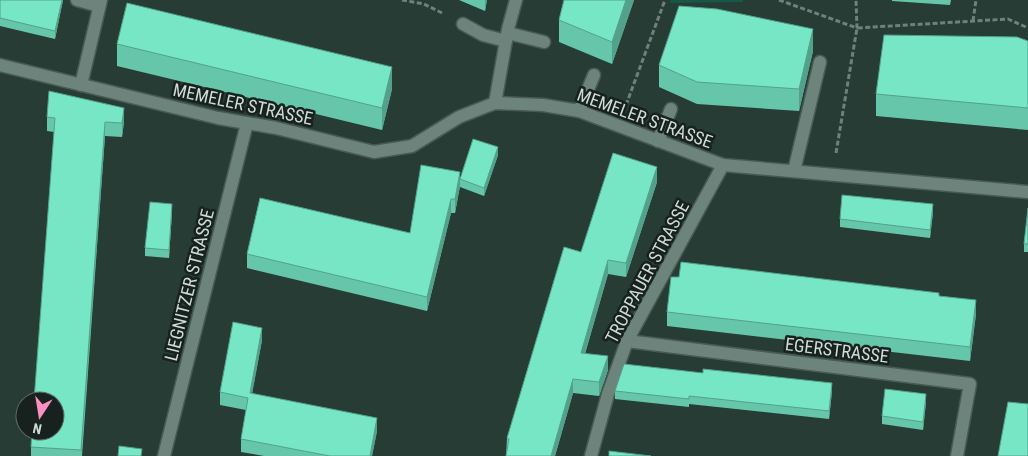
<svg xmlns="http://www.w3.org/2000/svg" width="1028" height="456" font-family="'Roboto Condensed',sans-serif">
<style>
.green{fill:#165746}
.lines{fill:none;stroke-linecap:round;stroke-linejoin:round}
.minor-casing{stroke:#485a54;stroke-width:15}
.path{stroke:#6f817a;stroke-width:3;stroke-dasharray:5 2.5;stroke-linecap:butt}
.minor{stroke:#6c847c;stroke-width:12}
.wall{fill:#66c6a9}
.shaded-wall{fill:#53a18a}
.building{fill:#77e6c5;stroke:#53a18a}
.labels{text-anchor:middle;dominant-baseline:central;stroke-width:5;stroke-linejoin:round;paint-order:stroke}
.street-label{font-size:18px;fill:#cedbd6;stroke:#17211e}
</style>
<rect width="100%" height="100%" fill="#273c35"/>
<!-- green -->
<polygon class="green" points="671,0 743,0 743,2 670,3"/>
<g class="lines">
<!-- minor casing -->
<g class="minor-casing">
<g id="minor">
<polyline points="77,0 99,6"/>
<polyline points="463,24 483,35 506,41"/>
<polyline points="508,33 544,42"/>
<polyline points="0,65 218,118 276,128 374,152 412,146 459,117 495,103 543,105 579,111 723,165 1028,192"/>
<polyline points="81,85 101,0"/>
<polyline points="495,103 508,29 516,0"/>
<polyline points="579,111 594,75"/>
<polyline points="658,141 671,109"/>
<polyline points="794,171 820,62"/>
<polyline points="627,341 970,384 957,456"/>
<polyline points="164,456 247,123"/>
<polyline points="591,456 608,394 627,341 723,165"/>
</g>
</g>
<!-- path -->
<g class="path">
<polyline points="402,0 424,4 444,14"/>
<polyline points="779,0 857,28 856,0"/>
<polyline points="973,21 976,0"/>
<polyline points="626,105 665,0"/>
<polyline points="836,153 857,28 1008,19 1028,28"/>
</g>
<!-- minor -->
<use href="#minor" class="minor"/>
</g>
<!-- wall -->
<g class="wall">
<polygon points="0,0 63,0 55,39 0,26"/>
<polygon points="459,0 487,0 485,11"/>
<polygon points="564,0 634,0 612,64 559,42 559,20"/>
<polygon points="892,0 951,0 950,5 892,1"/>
<polygon points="1028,41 1028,130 876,116 876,94"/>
<polygon points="117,44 392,89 382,130 117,66"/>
<polygon points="813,51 799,111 697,104 659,87 659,65"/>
<polygon points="47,117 124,122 122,137 105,136 82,456 31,456 31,447 54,132 47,131"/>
<polygon points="498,155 484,196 460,187 460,179"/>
<polygon points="657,182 626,277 608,274 585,354 608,370 599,396 573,393 555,456 506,456 507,438 581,252"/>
<polygon points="460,186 455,213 451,213 427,311 247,268 247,254 410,233"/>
<polygon points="1028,208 1028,252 1024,252 1024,244"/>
<polygon points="172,211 169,258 145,256 145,248"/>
<polygon points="933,212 930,238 840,227 840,219"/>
<polygon points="939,296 976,314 970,361 667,326 667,312"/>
<polygon points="262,340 252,393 377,431 372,456 264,456 241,452 241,439 246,410 220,405 220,392"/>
<polygon points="615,391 832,391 829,419 689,404 689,407 615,399"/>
<polygon points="926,402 923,430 882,424 882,416"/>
</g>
<!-- shaded-wall -->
<g class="shaded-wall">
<polygon points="62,0 63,0 55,39 55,31"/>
<polygon points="485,0 487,0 485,11"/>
<polygon points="626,0 634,0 612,64 612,42"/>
<polygon points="813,29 813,51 799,111 799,89"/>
<polygon points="392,67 392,89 382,130 382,108"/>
<polygon points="124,108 124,122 122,137 122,123"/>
<polygon points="105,122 105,136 81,456 81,450"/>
<polygon points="498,147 498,155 484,196 484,188"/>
<polygon points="657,167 657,182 626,277 626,263"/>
<polygon points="460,172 460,186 455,213 455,199"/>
<polygon points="451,199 451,213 427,311 427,297"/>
<polygon points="172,204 172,211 169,258 169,250"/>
<polygon points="933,204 933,212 930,238 930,230"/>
<polygon points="608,260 608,274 581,367 581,353"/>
<polygon points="976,300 976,314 970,361 970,347"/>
<polygon points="262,328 262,340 250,406 250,393"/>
<polygon points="608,356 608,370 599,396 599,382"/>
<polygon points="573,379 573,393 555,456 551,456"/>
<polygon points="832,383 832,391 829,419 829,411"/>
<polygon points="926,394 926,402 923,430 923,422"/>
<polygon points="377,418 377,431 372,456 370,456"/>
</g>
<!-- building -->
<g class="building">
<polygon points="0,0 62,0 55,31 0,18"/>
<polygon points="564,0 626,0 612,42 559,20"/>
<polygon points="127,3 392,67 382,108 117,44"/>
<polygon points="679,6 717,9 813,29 799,89 697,82 659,65"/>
<polygon points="884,35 1017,37 1028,41 1028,108 876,94"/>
<polygon points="49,91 124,108 122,123 105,122 81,450 31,447 32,431 55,431 55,401 34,401 55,118 47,117"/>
<polygon points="473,139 498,147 484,188 460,179"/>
<polygon points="613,153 657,167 626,263 608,260 581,353 608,356 599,382 573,379 551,456 506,456 509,439 507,438 564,247 581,252"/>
<polygon points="421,165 460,172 455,199 451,199 427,297 247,254 260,198 410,233"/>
<polygon points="842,195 933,204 930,230 840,219"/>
<polygon points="150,202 172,204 169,250 145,248"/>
<polygon points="1028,208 1028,244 1024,244"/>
<polygon points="681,262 939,293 939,296 976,300 970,347 667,312 671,277 679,277"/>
<polygon points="233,322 262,328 250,393 377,418 370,456 330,456 241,439 248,398 220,392"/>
<polygon points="624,364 703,373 703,369 832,383 829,411 689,396 689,399 615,391"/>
<polygon points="885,389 926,394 923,422 882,416"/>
<polygon points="1008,402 1028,404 1028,456 998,456"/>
<polygon points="119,446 142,449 141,456 118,456"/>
<polygon points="609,451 651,456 609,456"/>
</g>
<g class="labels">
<!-- street labels -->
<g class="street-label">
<text transform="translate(243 104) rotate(12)">MEMELER STRASSE</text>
<text transform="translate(645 118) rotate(20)">MEMELER STRASSE</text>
<text transform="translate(647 272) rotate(-62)">TROPPAUER STRASSE</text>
<text transform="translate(189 285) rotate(-76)">LIEGNITZER STRASSE</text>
<text transform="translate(837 350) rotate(7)">EGERSTRASSE</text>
</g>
</g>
<!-- north arrow -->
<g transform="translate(40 416) rotate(192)"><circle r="24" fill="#17211e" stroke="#606b68"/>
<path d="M0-4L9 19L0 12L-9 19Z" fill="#fc8fc1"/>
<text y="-8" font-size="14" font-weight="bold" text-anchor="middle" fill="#cedbd6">N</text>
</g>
</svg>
